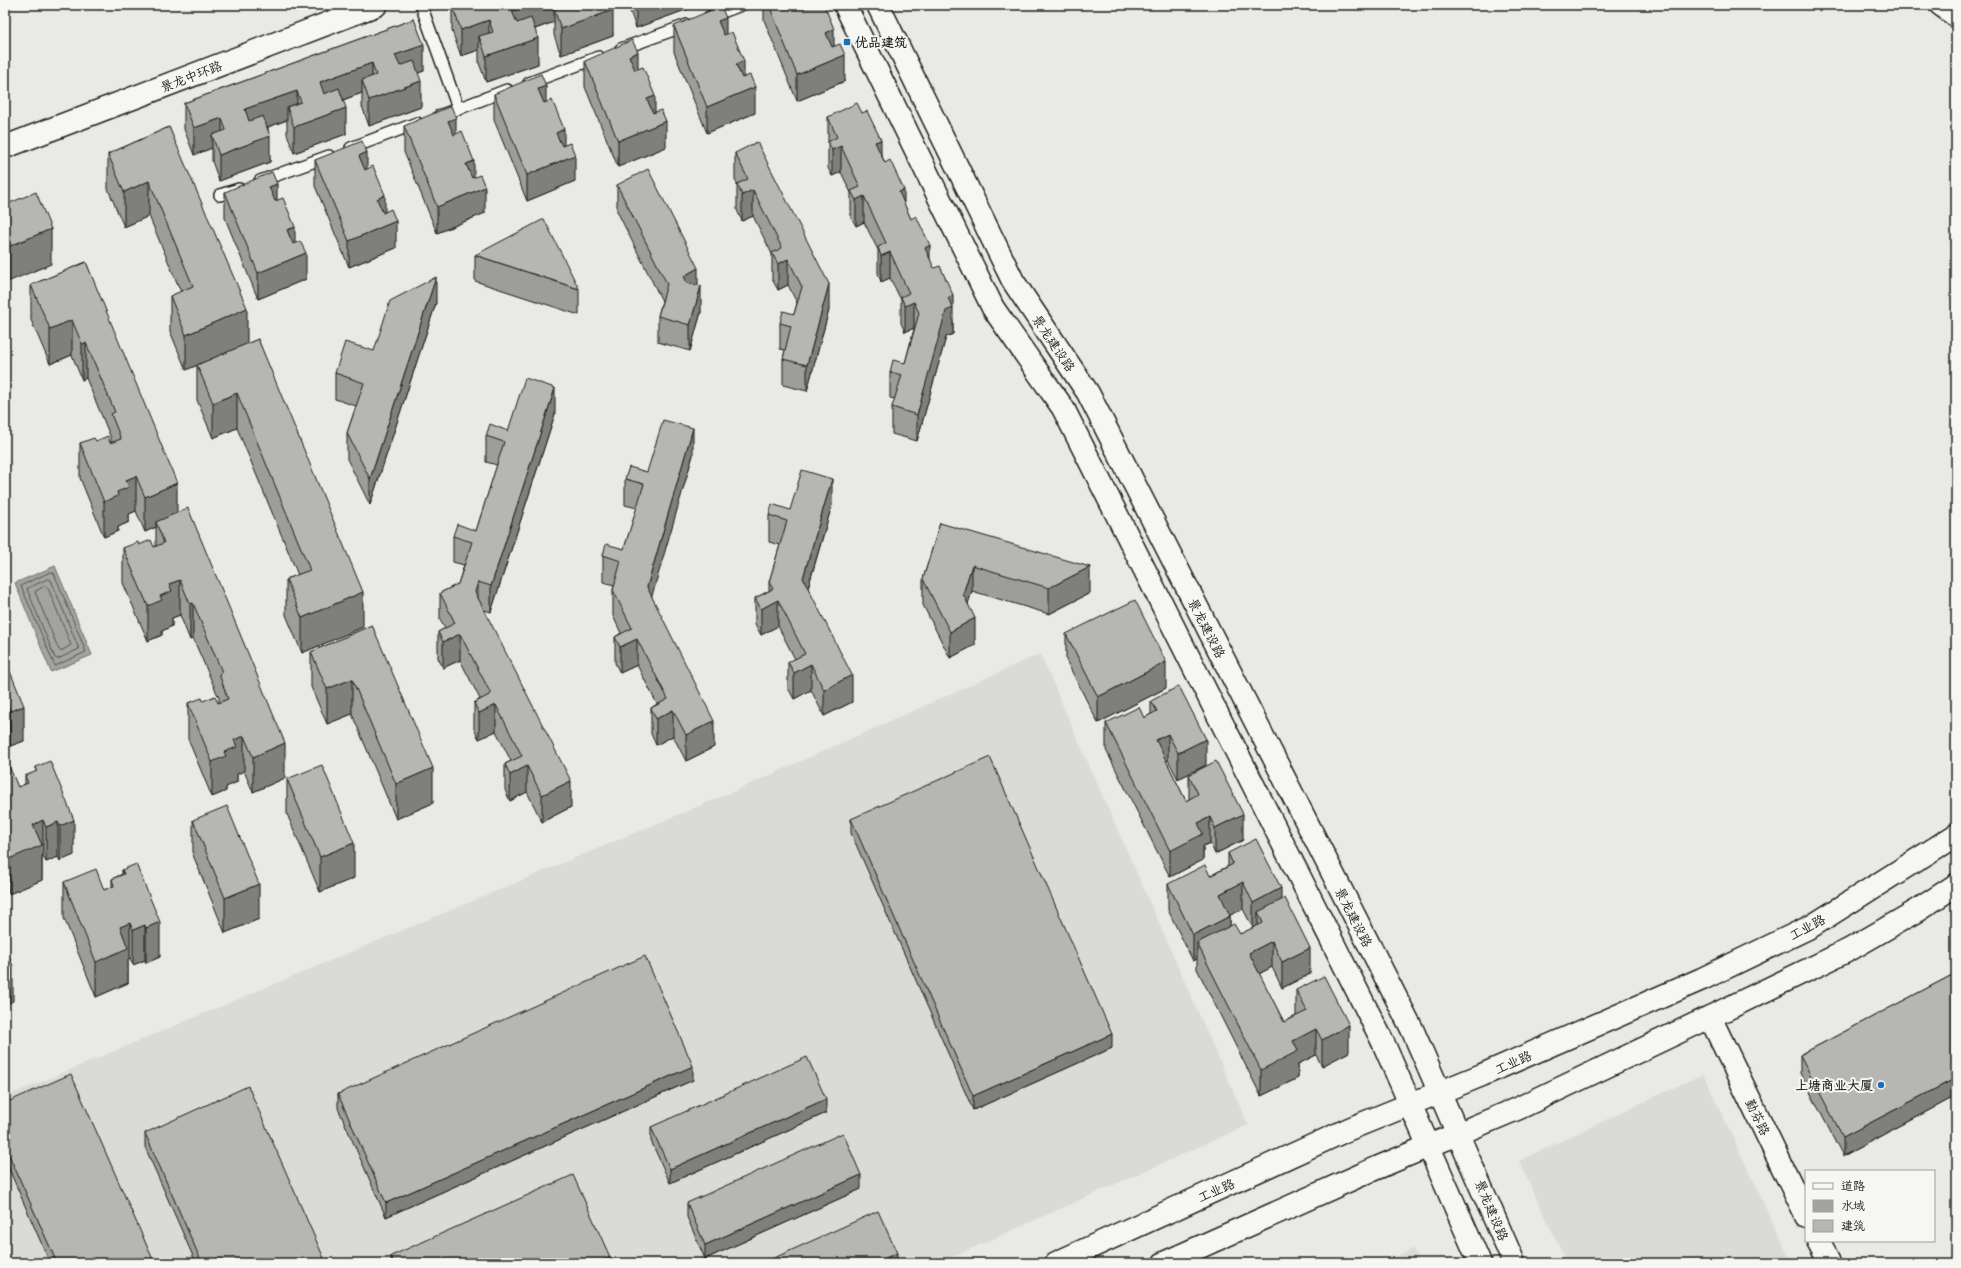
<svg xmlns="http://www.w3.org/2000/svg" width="1961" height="1268" viewBox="0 0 1961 1268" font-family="'Gochi Hand','LXGW WenKai TC',sans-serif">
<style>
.built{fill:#dadad6}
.water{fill:#a3a3a1;stroke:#6d6d6c}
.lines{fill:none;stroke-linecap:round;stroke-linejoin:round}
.shore{stroke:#525251;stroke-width:1}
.service-casing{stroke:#1c1c1c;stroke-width:14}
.tertiary-casing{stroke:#1c1c1c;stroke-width:25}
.secondary-casing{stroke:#1c1c1c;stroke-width:25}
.primary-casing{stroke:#1c1c1c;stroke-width:25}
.service{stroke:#f6f6f2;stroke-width:11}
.tertiary{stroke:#f6f6f2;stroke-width:22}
.secondary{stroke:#f6f6f2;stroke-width:22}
.primary{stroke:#f6f6f2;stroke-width:22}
.wall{fill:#9d9d9a;stroke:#1c1c1c;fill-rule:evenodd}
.shaded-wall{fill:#7f7f7d;stroke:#1c1c1c}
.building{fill:#b6b6b3;stroke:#1c1c1c}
.poi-dot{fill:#1f6fb2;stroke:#f6f6f2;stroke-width:1.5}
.labels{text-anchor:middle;stroke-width:4;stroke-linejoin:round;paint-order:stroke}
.poi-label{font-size:13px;font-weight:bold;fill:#1c1c1c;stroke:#f6f6f2;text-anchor:start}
.street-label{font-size:13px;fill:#1c1c1c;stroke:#f6f6f2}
</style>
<rect width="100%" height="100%" fill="#e9e9e5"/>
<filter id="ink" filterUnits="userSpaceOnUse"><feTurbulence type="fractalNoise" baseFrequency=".025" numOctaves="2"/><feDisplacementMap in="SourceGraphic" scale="8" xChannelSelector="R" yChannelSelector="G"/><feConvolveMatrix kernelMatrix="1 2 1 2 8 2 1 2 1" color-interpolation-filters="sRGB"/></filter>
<g filter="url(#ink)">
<path class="built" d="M1040,654l208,471 -309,138h-934v-166l725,-304z
M1703,1074l89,189h-225l-48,-102z
M1413,1249l6,14h-38z"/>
<path class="water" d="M55,566l37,89 -41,17 -36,-89z"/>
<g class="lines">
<path class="shore" d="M51,572l3,1 32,79 -31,14 -34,-80z
M48,579l3,1 28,69 -21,10 -3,-1 -28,-69z
M45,586l3,2 23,57 -10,6 -2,-1 -24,-58z"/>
<defs>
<path id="service" d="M421,5l37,103
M709,17l32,-12
M621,49l66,-24
M529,83l70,-26
M439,116l68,-26
M351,148l66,-25
M260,181l69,-25
M220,195l19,-6"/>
<path id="tertiary" d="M1941,5l15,11
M5,147l371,-142
M1710,1017l96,199
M1818,1241l12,22"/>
<path id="secondary" d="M845,5l148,303 70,100 319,632 98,223
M878,5l135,276 75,112 324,636 102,234"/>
<path id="primary" d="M1056,1263l293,-134 133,-54 220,-96 110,-53 144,-91
M1164,1263l208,-93 147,-62 191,-91 139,-67 69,-40 38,-25"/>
</defs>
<use href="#service" class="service-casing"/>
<use href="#tertiary" class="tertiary-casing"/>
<use href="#secondary" class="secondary-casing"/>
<use href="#primary" class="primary-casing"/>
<use href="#service" class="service"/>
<use href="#tertiary" class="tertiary"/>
<use href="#secondary" class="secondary"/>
<use href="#primary" class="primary"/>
</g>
<path class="wall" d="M452,5h159l2,31 -52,19 -7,-20v-13l-19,7 3,35 -52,18 -7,-19v-13l-18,6 -9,-25z
M629,5h59v4l-52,19 -7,-20z
M764,5h60l10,41 11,35 -48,20 -33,-81z
M414,19l10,52 -6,2 3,34 -52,19 -7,-20v-13l-19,7 3,34 -52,19 -7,-19v-14l-19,7 2,35 -51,19 -7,-20v-13l-18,7 -10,-26v-26z
M674,26l52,8 18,43 11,36 -48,20 -33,-81z
M585,61l53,8 17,43 11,35 -48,20 -33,-80z
M494,94l52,8 18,44 11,35 -48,20 -33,-81z
M862,113l68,147 23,61v13l-7,3 -29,104 -25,-7v-27l3,-8 -5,-1v-26l15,-9 9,-34v-1l-9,4 -4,-9v-23l-11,-22 -9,4 -3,-9v-23l-14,-28 -8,4 -5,-9v-24l-10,-21 -9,4 -4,-8v-51z
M404,126l70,51 11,36 -48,20 -33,-81z
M169,127l78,217 -40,17 51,-22 105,288 -61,26 -16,-38v-36l12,-4 -61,-147 -24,10 -16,-38v-35l-11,5 -16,-39v-35l11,-4 -32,-76 -25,11 -16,-38v-35z
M735,153l94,157 -22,81 -24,-6v-26l2,-9 -5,-1v-26l14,-9 3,-11 -9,-18 -10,5 -6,-11v-25l-19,-38 -11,5 -5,-11v-26l-2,-5z
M315,160l52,9 18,43 11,36 -47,19 -34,-81z
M617,185l81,100 3,27 -11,39 -32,-9v-26l4,-15 -45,-90z
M225,192l52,8 18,44 11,35 -48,20 -33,-81z
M475,255l104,34v26l-104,-34z
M86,262l91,251 108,265 -32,14 -9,-21 -7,3v8l-11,5v4l-14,6 -24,-58v-36l15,-2 16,2v-5l-26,-60 -3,2 -10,-25 -8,3v8l-10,5v4l-14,6 -25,-58v-35l16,-3 15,2 2,-1v-19l-11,5 -9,-21 -7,3v8l-11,5v4l-14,6 -24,-59v-35l16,-2 15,2v-5l-25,-60 -4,2 -10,-25 -22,9 -19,-44v-35z
M436,303l-66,202 -23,-46v-26l9,-27 -21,-7v-26l39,-22z
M555,414l-64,198 -7,-2 87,197 -29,15 -15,-30 -17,9 -5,-11v-26l6,-3 -15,-30 -17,8 -5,-10v-26l6,-4 -20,-39 -17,8 -5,-10v-26l7,-4 -5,-9v-26l18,-9 6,-19 -11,-3v-26l23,-5 21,-66 -11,-3v-26l22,-5z
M693,455l-42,141 63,151 -28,14 -13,-25 -17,9 -5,-11v-26l6,-4 -20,-39 -17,8 -5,-10v-26l6,-4 -8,-17v-26l1,-5 -11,-3v-27l21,-6 13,-41 -12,-3v-26l22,-7z
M832,505l-24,83 44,114 -28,14 -13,-26 -17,9 -6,-11v-26l7,-3 -17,-33 -17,9 -6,-11v-26l14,-7v-9l11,-37 -11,-3v-27l21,-5z
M940,523l150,70 -41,21 -77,-23 -4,12 7,42 -25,13 -27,-53v-26z
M372,625l61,178 -37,16 -44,-105 -25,10 -16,-37v-35z
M1066,634l100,54 -68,35 -32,-63z
M5,659l19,82 -14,5 -1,-3 -4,2z
M1151,701l55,64 -28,14 -10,-19 -2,1 20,40 3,-2v-24l54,65 -28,14 -5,-11 -7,3v14l-33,17 -64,-127v-27l38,-5 7,-4z
M36,767l38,88 -14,6 -2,-4 -12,5 -3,-6h-1v24l-33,14 -4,-10v-116l13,19 7,-3v-8l11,-4z
M287,779l67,99 -34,14 -33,-78z
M851,819l261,229 -139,62 -122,-277z
M193,820l66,99 -34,14 -32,-78z
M1228,853l53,47 29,74 -28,14 -10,-21 -13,7 25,48 12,-6v-26l53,62 -27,14 -6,-11 -18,9v14l-37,18 -64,-127v-10l-4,2 -25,-51v-26l42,-8 18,-10zM1243,909l10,19 -13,6 -10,-8v-11z
M122,870l38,87 -14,6 -1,-3 -12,5 -3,-7 -2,1v24l-32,14 -32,-79v-36l40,8 8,-3v-8l10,-5z
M1956,973v123l-113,60 -43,-83v-18z
M693,1080l-307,137 -48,-109v-14z
M5,1103l149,160h-104l-45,-103z
M826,1113l-156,70 -19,-42v-14z
M145,1133l181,130h-130l-51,-116z
M861,1189l-156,70 -18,-42v-14z
M391,1256l219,7h-219z"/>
<path class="shaded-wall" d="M530,5h34v13l-10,-9v13l-42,15v-26z
M636,5h52v4l-52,19z
M613,10v26l-52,19v-26z
M726,18v26l-8,-23z
M489,20v26l-10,-10v14l-18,6v-26z
M834,29v26l-8,-22z
M538,38v26l-52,18v-26z
M424,45v26l-29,10v-26z
M638,52v27l-9,-23z
M845,55v26l-48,20v-26z
M744,61v26l-8,-23z
M372,63v26l-10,-9v13l-42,15v-26z
M421,81v26l-52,19v-26z
M546,86v26l-8,-23z
M755,87v26l-48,20v-26z
M297,91v26l-10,-10v13l-42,15v-26z
M655,96v26l-8,-23z
M346,108v26l-52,19v-26z
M222,118v26l-10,-9v13l-18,7v-27z
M456,118v26l-8,-23z
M666,121v26l-48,20v-26z
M564,129v26l-8,-22z
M270,136v26l-51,19v-26z
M881,140v26l-6,-24z
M841,146v26l-9,4v-26z
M367,152v26l-8,-22z
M575,155v26l-48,20v-26z
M474,161v26l-8,-23z
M149,181v35l-25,11v-35z
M277,184v26l-8,-23z
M485,187v26l-48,20v-26z
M753,190v26l-11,5v-26z
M904,190v26l-5,-24z
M385,195v26l-8,-22z
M864,196v26l-8,4v-26z
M396,221v27l-47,19v-26z
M295,227v26l-8,-23z
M51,229v35l-46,19v-35z
M930,245v27l-5,-24z
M890,252v26l-9,4v-26z
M306,253v26l-48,20v-26z
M788,259v26l-10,5v-26z
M698,268v26l-14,8v-26z
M436,277v26l-66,202v-26z
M829,284v26l-22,81v-26z
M701,286v26l-11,39v-26z
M953,295v39l-7,3 -29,104v-26l31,-117z
M914,302v26l-9,4v-26z
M247,308v36l-61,26v-35z
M72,320v35l-22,9v-35z
M86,343v35l-4,2v-36z
M555,388v26l-64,198v-26z
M237,393v35l-24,10v-35z
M693,428v27l-46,158v-26z
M136,476v35l-7,3v8l-11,5v4l-14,6v-35l13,-10 9,-12z
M832,479v26l-29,99v-26z
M177,483v35l-21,4v5l-11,5v-35z
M972,565v26l-9,29v-26z
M1090,567v26l-41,21v-26z
M180,580v35l-8,3v8l-10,5v4l-14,6v-35l12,-10 9,-12z
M478,582v26l-3,-16z
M363,592v35l-61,26v-35z
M778,600v26l-17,9v-26z
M193,603v35l-3,2v-36z
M975,618v27l-25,13v-26z
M460,634v26l-17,8v-26z
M637,639v26l-17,8v-26z
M1166,662v26l-68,35v-26z
M811,664v26l-17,9v-26z
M852,675v27l-28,14v-26z
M352,679v35l-25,10v-35z
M496,705v26l-17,8v-26z
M24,706v35l-14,5v-35z
M9,708v35l-4,2v-36z
M673,710v26l-17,9v-26z
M714,721v26l-28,14v-26z
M1168,734v26l-12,6v-26z
M244,736v35l-7,3v8l-11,5v4l-14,6v-35l12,-10 10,-12z
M1206,739v26l-28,14v-26z
M285,743v35l-32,14v-35z
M527,766v26l-17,9v-26z
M433,768v35l-37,16v-35z
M571,781v26l-29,15v-27z
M1243,814v26l-28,14v-26z
M1210,817v26l-7,3v14l-33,17v-26l28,-28z
M43,820v36h-1v24l-33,14v-35l24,-34z
M74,820v35l-14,6v-35z
M58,822v35l-12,5v-35z
M354,843v35l-34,14v-35z
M1243,882v27l-23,11v-26z
M259,884v35l-34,14v-35z
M1281,888v26l-18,9 -5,-11v14l-5,3v-26z
M1230,916v26l-33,1v16l-4,2v-26z
M160,922v35l-14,6v-35z
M130,923v35l-2,1v24l-32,14v-35l24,-35z
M145,925v35l-12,5v-35z
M1272,941v26l-23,12v-26z
M1310,948v26l-28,14v-26z
M13,966v35l-8,4v-35z
M1349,1025v27l-27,14v-26z
M1316,1029v26l-18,9v14l-37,18v-26l32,-29z
M1112,1034v14l-139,62v-14z
M693,1066v14l-307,137v-14z
M1956,1078v18l-113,60v-19z
M826,1099v14l-156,70v-14z
M861,1175v14l-156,70v-14z
M897,1253v10h-23z
M610,1257v6h-13z"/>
<path class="building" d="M452,5h78l-18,6 5,12 14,-5 7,20 -52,18 -7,-20 14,-4 -4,-12 -28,10z
M566,5h45l2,5 -52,19 -7,-20z
M769,5h55l10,24 -8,4 6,14 8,-3 5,11 -48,20z
M721,6l5,12 -8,3 6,14 8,-3 12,29 -8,3 6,14 8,-3 5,12 -48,20 -33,-81z
M414,19l10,26 -29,10 5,11 14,-5 7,20 -52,19 -7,-20 14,-5 -4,-12 -52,19 4,12 15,-6 7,20 -52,19 -7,-20 14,-5 -4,-11 -52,18 4,12 14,-5 7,20 -51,19 -7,-20 14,-5 -4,-12 -28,10 -10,-25z
M632,40l6,12 -9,4 6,14 8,-3 12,29 -8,3 6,14 8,-3 5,11 -48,20 -33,-80z
M541,74l5,12 -8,3 6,14 8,-3 12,29 -8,4 6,13 8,-3 5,12 -48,20 -33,-81z
M857,103l5,10 5,-2 14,29 -6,2 10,21 5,-3 14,30 -5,2 12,27 5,-3 14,29 -5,3 9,20 6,-2 13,29 -5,3 5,10 -7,3 -29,104 -25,-8 10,-32 -12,-3 3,-12 12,3 14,-50 -5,-11 -9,4 -4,-9 8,-4 -19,-41 -9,4 -3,-9 8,-4 -22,-47 -8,4 -5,-9 9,-4 -19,-41 -9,4 -4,-8 9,-5 -9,-20z
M451,106l5,12 -8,3 6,14 8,-4 12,30 -8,3 6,14 8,-3 5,12 -48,20 -33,-81z
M169,127l78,181 -61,27 -16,-39 23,-10 -44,-105 -25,11 -16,-38z
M362,141l5,11 -8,4 6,14 8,-4 12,29 -8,4 6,14 8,-4 5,12 -47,20 -34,-81z
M757,142l72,142 -22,81 -24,-6 8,-33 -11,-3 3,-12 11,3 8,-27 -14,-28 -10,5 -6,-11 10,-5 -29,-58 -11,5 -5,-11 11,-5 -13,-26z
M648,169l50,99 -14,8 3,7 14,3 -11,39 -32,-9 9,-32 -50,-99z
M272,172l5,12 -8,3 6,14 8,-3 12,29 -8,3 6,14 7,-3 6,12 -48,20 -33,-81z
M36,192l15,37 -46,19v-43z
M544,219l35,70 -104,-34z
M86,262l91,221 -32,14 -9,-21 -10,4 3,7 -12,5 1,4 -14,6 -24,-59 14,-5 2,3 12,-5 2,7 11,-4 -10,-25 4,-2 -29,-69 -4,1 -10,-24 -22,9 -19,-44z
M436,277l-66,202 -23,-46 17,-50 -29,-10 10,-31 29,9 16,-50z
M258,339l105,253 -61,26 -16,-39 24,-9 -73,-177 -24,10 -16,-38z
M525,378l30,10 -64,198 -13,-4 -3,10 96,189 -29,14 -15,-29 -17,9 -5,-11 17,-8 -26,-51 -17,8 -5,-10 17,-9 -31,-60 -17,8 -5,-10 17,-9 -15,-30 18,-9 14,-42 -19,-6 4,-12 19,7 28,-89 -18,-6 4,-12 18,7z
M663,420l30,8 -46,159 67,134 -28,14 -13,-25 -17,9 -5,-11 17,-9 -31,-60 -17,8 -5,-10 17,-9 -19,-38 8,-29 -18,-6 3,-11 18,5 20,-65 -19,-5 4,-12 18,5z
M802,470l30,9 -29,99 49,97 -28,15 -13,-26 -17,9 -6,-11 17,-8 -27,-54 -17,9 -6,-11 18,-9 -4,-7 18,-61 -18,-6 3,-11 18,6z
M188,508l97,235 -32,14 -9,-21 -10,4 3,7 -13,5 2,4 -14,6 -24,-59 14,-5 1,3 12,-5 3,7 10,-4 -9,-25 3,-2 -29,-69 -3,1 -10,-24 -11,4 3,7 -12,5 2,4 -14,6 -25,-58 15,-6 1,3 12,-5 3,7 10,-4 -8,-21z
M940,523l150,44 -41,21 -77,-23 -9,29 12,24 -25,14 -27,-53z
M1135,600l31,62 -68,35 -32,-63z
M372,625l61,143 -37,16 -44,-105 -25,10 -16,-37z
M5,659l19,47 -14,5 -1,-3 -4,1z
M1179,686l27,53 -28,14 -10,-19 -12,6 30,61 12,-7 -9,-19 27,-14 27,53 -28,14 -5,-11 -12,6 5,11 -33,17 -64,-128 33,-16 5,11 13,-7 -6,-10z
M990,757l122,277 -139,62 -122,-277z
M50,761l24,59 -14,6 -2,-4 -12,5 -3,-7 -10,5 9,20 -33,14 -4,-10v-81l4,-2 9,21 10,-4 -3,-7 12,-5 -1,-4z
M322,765l32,78 -34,14 -33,-78z
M227,806l32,78 -34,14 -32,-78z
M1256,839l25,49 -28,15 -10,-21 -23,12 10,22 -37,19 -25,-51 37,-19 5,11 23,-12 -5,-11z
M136,864l24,58 -14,6 -1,-3 -12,5 -3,-7 -10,4 8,21 -32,14 -32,-80 32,-13 8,21 10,-4 -2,-7 12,-5 -2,-4z
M1285,898l25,50 -28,14 -10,-21 -23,12 35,69 23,-11 -11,-21 28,-14 25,49 -27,15 -6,-11 -23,12 5,10 -37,19 -64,-127 37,-19 6,10 23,-11 -5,-11z
M5,946l8,20 -8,4z
M645,956l48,110 -307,137 -48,-109z
M1956,973v105l-113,59 -43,-82z
M807,1057l19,42 -156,70 -19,-42z
M71,1074l83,188 -1,1h-96l-52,-117v-43z
M248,1086l78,177h-124l-57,-130z
M843,1133l18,42 -156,70 -18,-42z
M573,1175l37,82 -13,6h-203l-3,-7z
M878,1211l19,42 -23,10h-111z"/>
</g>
<g class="poi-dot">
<rect x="843" y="38" width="8" height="8" rx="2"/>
<circle cx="1881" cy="1085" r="4"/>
</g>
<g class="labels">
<g class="poi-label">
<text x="855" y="47">优品建筑</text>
<text x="1873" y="1090" text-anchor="end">上塘商业大厦</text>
</g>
<g class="street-label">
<text transform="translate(191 76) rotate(-21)" y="5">景龙中环路</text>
<text transform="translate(1054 343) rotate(56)" y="5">景龙建设路</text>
<text transform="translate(1207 628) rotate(63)" y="5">景龙建设路</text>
<text transform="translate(1354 917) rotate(63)" y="5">景龙建设路</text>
<text transform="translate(1807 927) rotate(-28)" y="5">工业路</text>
<text transform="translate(1513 1062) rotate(-24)" y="5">工业路</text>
<text transform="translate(1758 1117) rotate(64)" y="5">勤芬路</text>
<text transform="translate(1216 1190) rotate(-24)" y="5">工业路</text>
<text transform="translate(1492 1210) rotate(67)" y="5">景龙建设路</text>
</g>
</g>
<rect width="1961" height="1268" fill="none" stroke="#f6f6f2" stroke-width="20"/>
<rect x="10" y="10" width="1941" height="1248" fill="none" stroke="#1c1c1c" stroke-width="1.5" filter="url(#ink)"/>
<rect x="1805" y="1170" width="130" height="72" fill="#f6f6f2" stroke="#9f9f9c"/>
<rect x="1813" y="1183" width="20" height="6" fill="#f6f6f2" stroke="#9f9f9c"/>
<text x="1841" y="1190" font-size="12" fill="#1c1c1c">道路</text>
<rect x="1813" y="1200" width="20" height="12" fill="#a3a3a1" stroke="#9f9f9c"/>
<text x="1841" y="1210" font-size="12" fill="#1c1c1c">水域</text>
<rect x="1813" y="1220" width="20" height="12" fill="#b6b6b3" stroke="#9f9f9c"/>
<text x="1841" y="1230" font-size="12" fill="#1c1c1c">建筑</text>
</svg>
